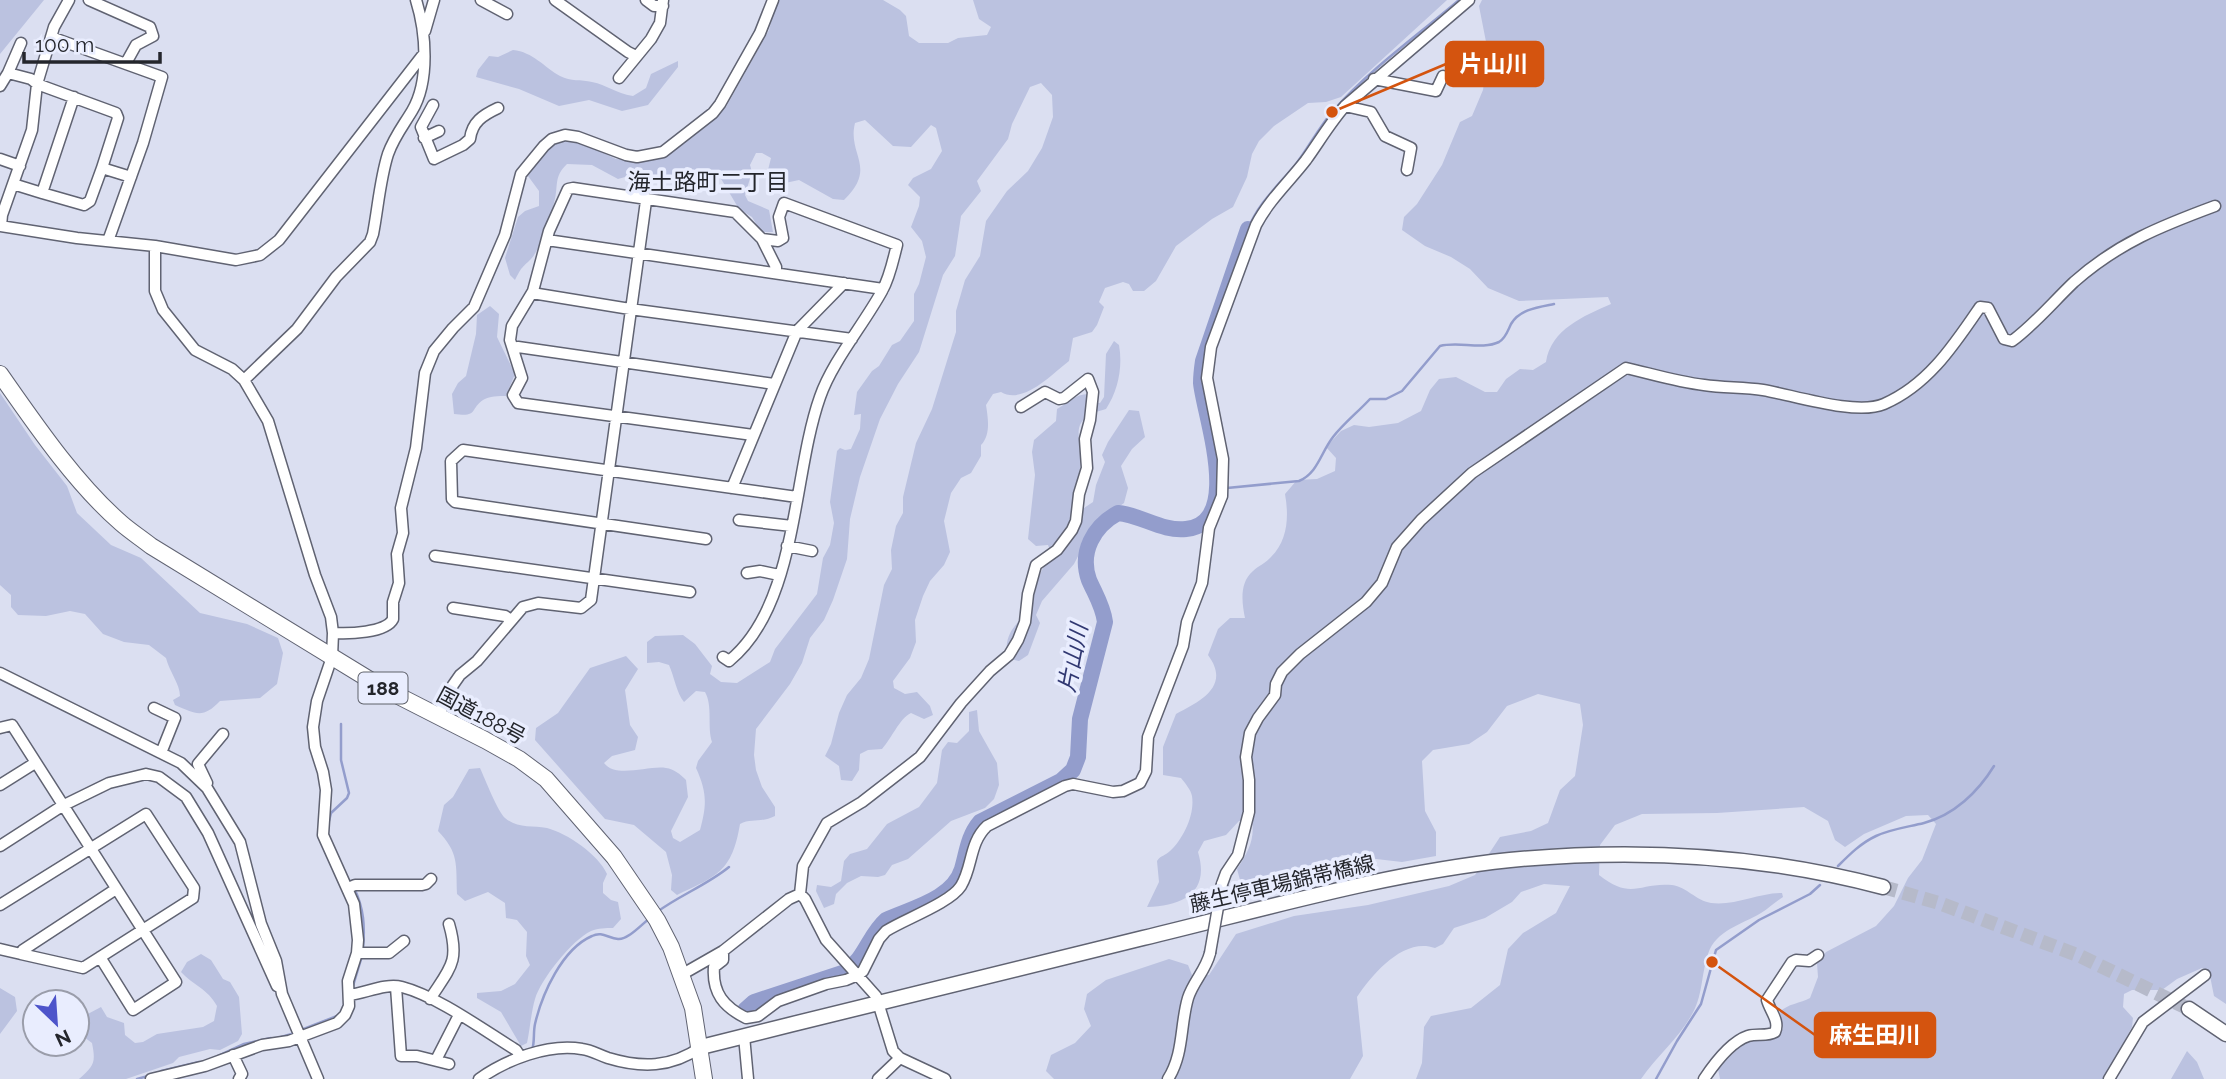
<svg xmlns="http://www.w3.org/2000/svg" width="2226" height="1079" viewBox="0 0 2226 1079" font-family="Raleway,'Noto Sans JP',sans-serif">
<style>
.green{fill:#bbc2e0}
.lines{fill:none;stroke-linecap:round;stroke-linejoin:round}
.stream{stroke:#939dcc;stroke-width:2.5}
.river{stroke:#939dcc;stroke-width:16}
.major-tunnel{stroke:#b6baca;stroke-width:14;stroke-dasharray:14 7;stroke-linecap:butt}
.minor-casing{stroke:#606372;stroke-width:13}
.major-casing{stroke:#606372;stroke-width:17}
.highway-casing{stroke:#606372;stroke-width:18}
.minor{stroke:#fff;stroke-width:10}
.major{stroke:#fff;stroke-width:14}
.highway{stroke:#fff;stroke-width:16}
.minor-bridge-casing{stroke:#606372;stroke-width:13;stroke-linecap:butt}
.minor-bridge{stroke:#fff;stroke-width:10}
.labels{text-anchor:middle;stroke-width:7;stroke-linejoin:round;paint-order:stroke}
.shield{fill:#e9edfe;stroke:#5f626b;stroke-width:2}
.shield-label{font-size:19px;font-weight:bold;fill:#24262c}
.street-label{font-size:21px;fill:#24262c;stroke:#e9edfe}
.neighbourhood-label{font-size:23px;fill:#24262c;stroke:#e9edfe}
.water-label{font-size:23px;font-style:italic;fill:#313872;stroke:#e9edfe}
.leader{fill:none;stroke:#d4540f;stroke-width:2.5}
.callout-dot{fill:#d4540f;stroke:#e9edfe;stroke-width:2.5}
.callout{fill:#d4540f;stroke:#d4540f;stroke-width:2.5}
.callout-label{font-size:23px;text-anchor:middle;font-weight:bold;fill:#fff}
</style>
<rect width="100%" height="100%" fill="#dbdff1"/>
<path class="green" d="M0,0h44l-44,54z
M777,0h106l17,10 6,6 3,20 10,7h29l10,-5 29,-3 4,-8 -12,-8 -6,-19h474l-106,97 -15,5 -18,1 -34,23 -15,15 -7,13 -5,23 -14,30 -21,12 -36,27 -20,35 -12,10h-11l-4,-7 -6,-2 -18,6 -6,14 5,5 -7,18 -5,7 -19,6 -4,23c-18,14 -46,44 -68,31l-8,2 -7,11c2,13 5,30 -5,40v11l-10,17 -10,5 -10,15 -7,28 6,31 -6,13 -14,16 -7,15 -8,24 1,22 -6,16 -17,23 1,7 11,6 12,-2 13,14 3,9 -9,4 -13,-6c-12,6 -19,25 -29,36l-14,1 -8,4 -1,16 -7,11 -11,-1 -2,-14 -14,-10 6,-12 8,-31 8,-18 14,-17 8,-19 15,-74 8,-16 -1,-19 5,-24 7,-13v-16l13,-54 16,-34 24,-77v-21l9,-31 15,-24 6,-35 21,-30 21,-20 14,-23 11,-31 -1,-22 -11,-12 -11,4 -18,37 -4,15 -31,42 4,10 -20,25 -6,40 -12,19 -24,77 -21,32 -18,35 -20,58 -10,42 -3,40 -14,41 -9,20 -14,18 -8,25 -12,21 -34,45 -2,26 2,15 6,17 13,20v9c-14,7 -23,2 -35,8 -8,48 -23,52 -63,71l-6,-5 1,-15 -6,-23 -32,-27 -29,-6 -70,-79 1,-12 22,-15 32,-45 36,-12 12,13 -13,21 5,35 8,12 -3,13 -23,6 -8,7c12,16 45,2 62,5 8,1 14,6 20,12l2,17 -17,34 2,7 7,4 20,-12c7,-25 7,-38 -4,-62l2,-7 14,-19c-5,-15 1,-36 -7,-50l-9,-1 -12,11c-7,-8 -10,-26 -15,-37l-10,-3 -12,1v-21l8,-6 28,-1 12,9 17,22 -2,8 11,8 16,1 33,-21 5,-13 42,-55 6,-36 7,-13 4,-22 -4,-21 7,-51 3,-3 5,2 6,-1 9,-20 1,-15 -7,1 3,-23 15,-21 7,-5 13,-21 8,-4 14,-20v-27l5,-10 7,-27 -4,-16 -11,-14 8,-21 1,-9 -12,-12 5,-7 18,-9 11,-18 -6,-23 -5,-3 -20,22 -18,-1 -28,-26 -10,3c-8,32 23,44 -11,77l-11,-1 -34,-19 -14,3 -18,-9 4,-16 -9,-5h-6l-6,12 2,7 -7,23 3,6 21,9 4,22h-12l-9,-15 -13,-8 -22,-37 -8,-3 -32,8 -45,-2 -14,4 -26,-14 -25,-1c-14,13 -8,22 -13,39 -3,13 -14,47 -23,56 -9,9 -9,7 -16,21l-5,-5 -5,-17 13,-41 7,-6 14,-5v-15l-11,-15 18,-27 15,-9h15l40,19 24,1 19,-4 18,-8 49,-41 43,-77z
M1482,0h744v1004l-12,-8 -5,-25 -7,-3 -25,11 -15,11h-30l-8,4 -1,13 10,11 -1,9 -28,52h-384l-2,-10c10,-10 21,-24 34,-29 12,-5 22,-1 31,-11l-3,-17c7,-8 21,-9 30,-14l8,-21 -1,-14 9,-11 50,-26 18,-20 14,-28 14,-18 14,-36 -8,-9 -22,1 -42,18 -19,13 -10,-7 -7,-19 -24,-14 -87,6 -75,1 -27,11 -15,20 -1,30c33,26 40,7 73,10 15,2 23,15 39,18 24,3 47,-10 71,-10l1,4c-8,5 -14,11 -22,16 -20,12 -45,17 -53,41 -7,21 -5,43 -17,62 -14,24 -35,41 -50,63h-225l6,-16 2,-36 7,-11 40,-8 29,-23 8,-36 15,-16 33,-20 14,-27 -26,-2 -23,8 -9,10 -27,16 -31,10 -11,16 -8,4c-31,-11 -62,25 -78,49l6,59 -13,23h-296l-8,-8 5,-16 24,-12 16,-17 -7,-17 3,-15 19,-14 63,-21 19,6 4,10h17l27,-41 58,-18 74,-11 81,-19 26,-11 25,-38 31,-6 17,-8 12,-33 15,-14 8,-51 -3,-21 -42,-10 -31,12 -20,26 -18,12 -36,6 -11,11 3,50 11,21v24l-34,6 -60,-7 -43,26 -38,13 -21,-14 -3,-11c11,-17 18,-29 15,-49l-13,1 -13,14 -22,6 -6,11c12,40 -14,54 -51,55l12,-25 -2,-21c4,-6 8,-5 13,-10 13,-12 25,-36 22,-55 -1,-6 -7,-13 -11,-18l-18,-3v-28l13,-33c25,-13 55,-28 32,-59l10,-26 12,-11h15c-3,-15 -6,-35 8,-47 5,-5 13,-8 18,-14 17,-17 18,-41 14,-63l12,-14 20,-1 18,-8 1,-13 -10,-11 15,-16 13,-6 15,2 29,-4 23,-12 9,-21 9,-11 17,-2 29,15h12l9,-13 14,-10 13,1 13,-8c5,-33 38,-46 65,-58l-3,-7 -89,4 -31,-13 -18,-19 -19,-12 -26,-11 -23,-16 2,-13 13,-13 25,-39 18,-43 12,-6 11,-26 5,-38 -9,-46z
M513,50c20,2 31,17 47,26 11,6 21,3 32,6 15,3 23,11 41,14l13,-8 5,-14 27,-13v6l-30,38 -26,6 -33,-11 -30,6 -40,-17 -43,-12 2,-7 11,-14 9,1z
M490,306l9,8 -2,23 18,37 -9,22c-7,0 -17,0 -23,4 -14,10 -4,17 -29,14l-2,-20 6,-11 8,-7 10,-42 1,-19z
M1114,341l5,4c4,22 -1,46 -13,64 -42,11 -22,28 -26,60 -2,12 -8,25 -7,37l11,2 9,-6 3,-17 9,-23 -3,-7 6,-13 21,-32 10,1 6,26 -13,12 -11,17 7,22 -4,15 -30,22 -20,39 -32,37 -6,14 4,8 -12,32 -9,6 -9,-2c-2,-6 -4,-11 -3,-16 3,-18 16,-22 23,-37 10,-19 4,-34 23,-48l-5,-13 -12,1 -8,-7 7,-64 -3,-23 2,-12 22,-19 1,-12c10,-6 19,-15 31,-15l2,8 10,1 4,-6 2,-43z
M0,393l35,52 32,41 10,27 34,32 30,13 59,55 47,11 31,14 5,15 -6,31 -17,14 -40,3c-17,18 -24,13 -45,4l-2,-5 7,-4c0,-12 -11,-25 -14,-38l-17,-13 -25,-3 -21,-8 -18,-20 -15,-3 -24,5 -28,-1 -7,-8v-12l-11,-10z
M977,710l2,21 18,32 2,22 -5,14 -9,9 -34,13 -43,38 -16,6 -7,10 -7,2 -17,-1 -14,7 -11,11 -2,10 -10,4 -8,-17 1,-6 14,2 10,-6 3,-20 6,-7 17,-5 20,-25 32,-17 18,-24 5,-33 6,-8 9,1 12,-12v-19z
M480,768c5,11 18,44 25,50 13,11 27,7 42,10 20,5 52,27 60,46l-4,9v10l8,7 7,2 3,17 -8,9c-8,0 -14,0 -22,3 -19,9 -50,48 -56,68 -4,14 -5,30 -8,44l-6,3 -20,-34 -24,-14v-5l24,-2 14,-7 15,-19 -4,-9 1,-24 -10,-12 -11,-2 -1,-15 -17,-11 -23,9 -8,-7c-1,-30 2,-41 -19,-63l6,-26 9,-8 16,-28z
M201,954l10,6 12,19 7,3 9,15 3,37 -4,7 -18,9 -10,-1 -31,8 -6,6 -47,16h-47c15,-13 17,-16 13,-36l-8,-6 -3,-13 3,-8 17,-9 6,10 17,6 1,12 10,8 8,-1 14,-8 46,-7 11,-6 3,-15c-9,-17 -24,-21 -36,-34l6,-10z
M0,988l15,9 2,14 -17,23z
M2187,1051l10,11 7,17h-33z"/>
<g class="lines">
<path class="stream" d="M1248,229c11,-27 30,-43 48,-65 13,-17 23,-37 37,-53 37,-42 84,-75 126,-111
M1227,488l72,-7c19,-8 22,-29 34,-44 11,-14 25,-25 37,-38h16l16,-8 38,-45c18,-5 42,4 59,-4 7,-4 9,-12 12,-18 9,-15 28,-17 43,-20
M329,821l2,-8 16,-15 2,-5 -8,-33v-36
M1838,866c12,-12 23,-23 38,-30 15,-7 32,-9 48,-13 30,-8 54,-31 70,-57
M354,888c10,20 11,39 9,61
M657,912c23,-17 50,-27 72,-45
M353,986l9,-30
M301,1030l36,-14
M281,1037l14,-4
M532,1050c3,-8 1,-17 3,-26 7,-30 27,-75 57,-88 10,-5 16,2 26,3 10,1 24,-15 31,-20
M218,1056l26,-12 27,-6
M161,1071l38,-9
M137,1079l11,-3
M1656,1079l21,-38 24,-37 15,-54 43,-30 51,-26 10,-9"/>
<path class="river" d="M745,1010l9,-8 91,-30c20,-13 24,-37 41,-52 26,-12 67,-21 76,-51 5,-17 6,-33 18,-47l81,-41 12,-11 5,-13 2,-38 25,-97c-2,-16 -10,-28 -16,-42 -10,-28 5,-54 29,-67 23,2 45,19 68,16 58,-6 18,-114 15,-146 0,-8 1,-15 2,-22l45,-132"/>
<path class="major-tunnel" d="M1883,887l56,16 141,53 109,53"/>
<defs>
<path id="minor" d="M89,0l61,27 3,9 -17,9 -10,18
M481,0l26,14
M555,0l73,52 8,4
M646,0l8,6h9
M425,31l9,-31
M51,37l111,40 -19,66 -35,98
M8,73l13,-30
M619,78l32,-39 9,-16 3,-23
M1374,79l62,12 7,-15
M0,86l8,-13 23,6 6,5 79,29 2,5 -16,50
M433,105l-12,22 13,32 29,-14 7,-6c2,-17 13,-24 28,-31
M1345,106l26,6 14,24 26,12 -4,22
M424,138l15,-7
M0,159l20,7
M13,184l29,9 32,-96
M42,193l42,12 6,-4 12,-33 29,9
M0,226l77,12 78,8 81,14 24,-5 19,-15 143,-184
M1,226l1,-11 30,-85 5,-46 12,-40 5,-17 15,-27
M547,240l336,49
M532,293l98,16 222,30
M513,348l5,-1 256,37
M244,380l53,-51 39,-52 34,-35 3,-8c5,-26 7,-55 15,-80 6,-17 15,-28 24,-43 18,-30 14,-79 4,-111
M753,435l-235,-32 -5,-8 9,-17 -12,-38 2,-14 21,-35 16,-60 19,-42 5,-1 162,24 27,27 14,28v6
M732,488l65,-157 47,-48
M739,520l53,6
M706,539l-251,-37 -3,-3 -1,-38 12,-11 334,47
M787,546l25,5
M435,556l255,36
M747,573l13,-2 19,4
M453,608l52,8 6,4
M333,633c15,1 53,0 60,-14v-17l6,-19 -2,-29 6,-21 -2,-25 15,-60 9,-75 9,-22 19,-23 21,-21 31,-72 16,-61 23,-28 8,-7 13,-4 13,2 48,18 11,2 26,-5 50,-39 7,-9 40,-71 13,-33
M723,657l6,4c69,-56 63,-185 91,-264 12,-35 44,-73 62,-106 8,-14 11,-31 15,-46l-113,-42 -5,14 4,21 -5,3 -16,-2
M0,673l181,90 26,25 33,54 21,82 15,37 6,33 36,85
M154,708l21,10 -14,35
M438,716l15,-31 7,-10 17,-14 46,-54 15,-4 43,5 10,-8 55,-399
M0,728l12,-3 164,257 -43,28 -33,-53
M207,783l-9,-19 25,-30
M0,785l35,-22
M0,846l62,-40 47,-23 37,-9 13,3 27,20 22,36 69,153
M1222,884l4,-11 12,-18 11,-43v-32l-3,-23 4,-24 8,-15 17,-23 1,-11 6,-12 18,-18 66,-52 16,-19 15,-36 24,-27 51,-47 154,-105c26,6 52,14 78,17 20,3 39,2 59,5 30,5 93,26 121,14 44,-19 70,-59 96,-97l8,1 16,31 8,2c23,-17 41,-39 62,-59 44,-39 87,-56 141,-76
M348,888l7,-3h67l4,-1 5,-5
M800,894l5,5 21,41 50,56 17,55 7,7 45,21
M0,905l146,-91 48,74 -1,10 -110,70 -62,-14
M0,949l21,5 2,-4 93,-61
M723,951v9l-9,7c-2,26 10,40 32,51l12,-2 20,-15 48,-17 20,-4 12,-5 5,-4 16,-32 7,-8c19,-12 64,-28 75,-45 12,-20 8,-43 26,-60l78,-40 8,-2 40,8 10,-1 17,-8 6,-12 2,-34 35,-91 4,-24 15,-39 7,-55 13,-32 1,-37 -16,-81 4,-31 45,-122c13,-25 33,-43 50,-65 13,-18 24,-37 39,-54l124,-106
M357,953h32l15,-12
M681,975l42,-24 66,-52 11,-5 3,-28 24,-43 35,-21 58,-45 41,-54 29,-32 19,-16 9,-15 7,-18 3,-28 8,-29 21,-15 15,-20 4,-9 3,-27 8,-26 -2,-29 5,-19 3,-28 -5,-13 -24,19 -5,1 -14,-7 -24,15
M396,987l5,69h16l32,8
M349,995c17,-2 36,-12 53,-8 35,9 83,44 114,63l4,6
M430,999c20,-31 30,-37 19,-75
M744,1036l4,43
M233,1055l9,19 -3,5
M436,1060l23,-45
M151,1079l54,-13 57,-21 27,-4 48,-18 8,-8 4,-9 -1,-25 9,-28 1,-13 -4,-36 -31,-69 3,-45 -3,-18 -8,-25 -2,-20 4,-26 15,-44 1,-24 -2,-16 -16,-42 -47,-154 -24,-41 -12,-11 -37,-19 -32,-40 -8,-19v-45
M479,1079c27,-19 69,-36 103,-30 9,1 17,6 26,9 33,10 63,10 93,-11
M878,1079l22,-21
M1168,1079c16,-25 12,-54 20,-81 5,-16 18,-28 22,-45
M1704,1079c10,-15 26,-37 44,-43 10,-3 18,1 27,-4 5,-11 -5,-21 -8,-32l25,-38 4,-2 13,1 9,-6
M2109,1079l34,-57 62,-47"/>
<path id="major" d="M2189,1009l37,25
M701,1047c147,-37 294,-73 442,-109 121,-29 243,-65 367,-78 125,-12 252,-5 373,27"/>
<path id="highway" d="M0,374c35,50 75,109 121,149 9,8 20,15 30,23l232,142 102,52 34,19 27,20 68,78 43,63 14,27 22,61 11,71"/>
</defs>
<use href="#minor" class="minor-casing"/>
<use href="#major" class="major-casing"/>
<use href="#highway" class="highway-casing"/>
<use href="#minor" class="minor"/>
<use href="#major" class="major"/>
<use href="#highway" class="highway"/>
<defs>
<path id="minor-bridge" d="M1210,953l12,-69"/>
</defs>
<use href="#minor-bridge" class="minor-bridge-casing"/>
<use href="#minor-bridge" class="minor-bridge"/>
</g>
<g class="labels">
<rect class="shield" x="358.5" y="672.5" width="49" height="31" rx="5"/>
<g class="shield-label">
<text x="383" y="695">188</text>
</g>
<g class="street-label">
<text transform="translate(481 716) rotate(28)" y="7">国道188号</text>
<text transform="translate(1282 884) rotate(-13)" y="7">藤生停車場錦帯橋線</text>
</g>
<g class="neighbourhood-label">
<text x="708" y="190">海土路町二丁目</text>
</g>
<g class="water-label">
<text transform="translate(1073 658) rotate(-79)" y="8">片山川</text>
</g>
</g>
<path class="leader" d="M1332 112L1446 64M1712 962L1815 1035"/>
<g class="callout-dot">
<circle cx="1332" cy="112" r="7"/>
<circle cx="1712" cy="962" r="7"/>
</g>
<g class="callout">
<rect x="1446" y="42" width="97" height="44" rx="7"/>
<rect x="1815" y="1013" width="120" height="44" rx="7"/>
</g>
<g class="callout-label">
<text x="1494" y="72">片山川</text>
<text x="1875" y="1043">麻生田川</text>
</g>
<g transform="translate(56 1023) rotate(155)"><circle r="33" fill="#e9edfe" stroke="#9a9daa" stroke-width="2"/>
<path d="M0-5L12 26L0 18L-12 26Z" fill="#4d54ca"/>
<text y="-10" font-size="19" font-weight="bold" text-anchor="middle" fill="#24262c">N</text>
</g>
<path d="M24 52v10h136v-10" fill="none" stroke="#24262c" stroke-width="3.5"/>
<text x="35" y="52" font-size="21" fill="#24262c" stroke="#e9edfe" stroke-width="5" paint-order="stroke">100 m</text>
</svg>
